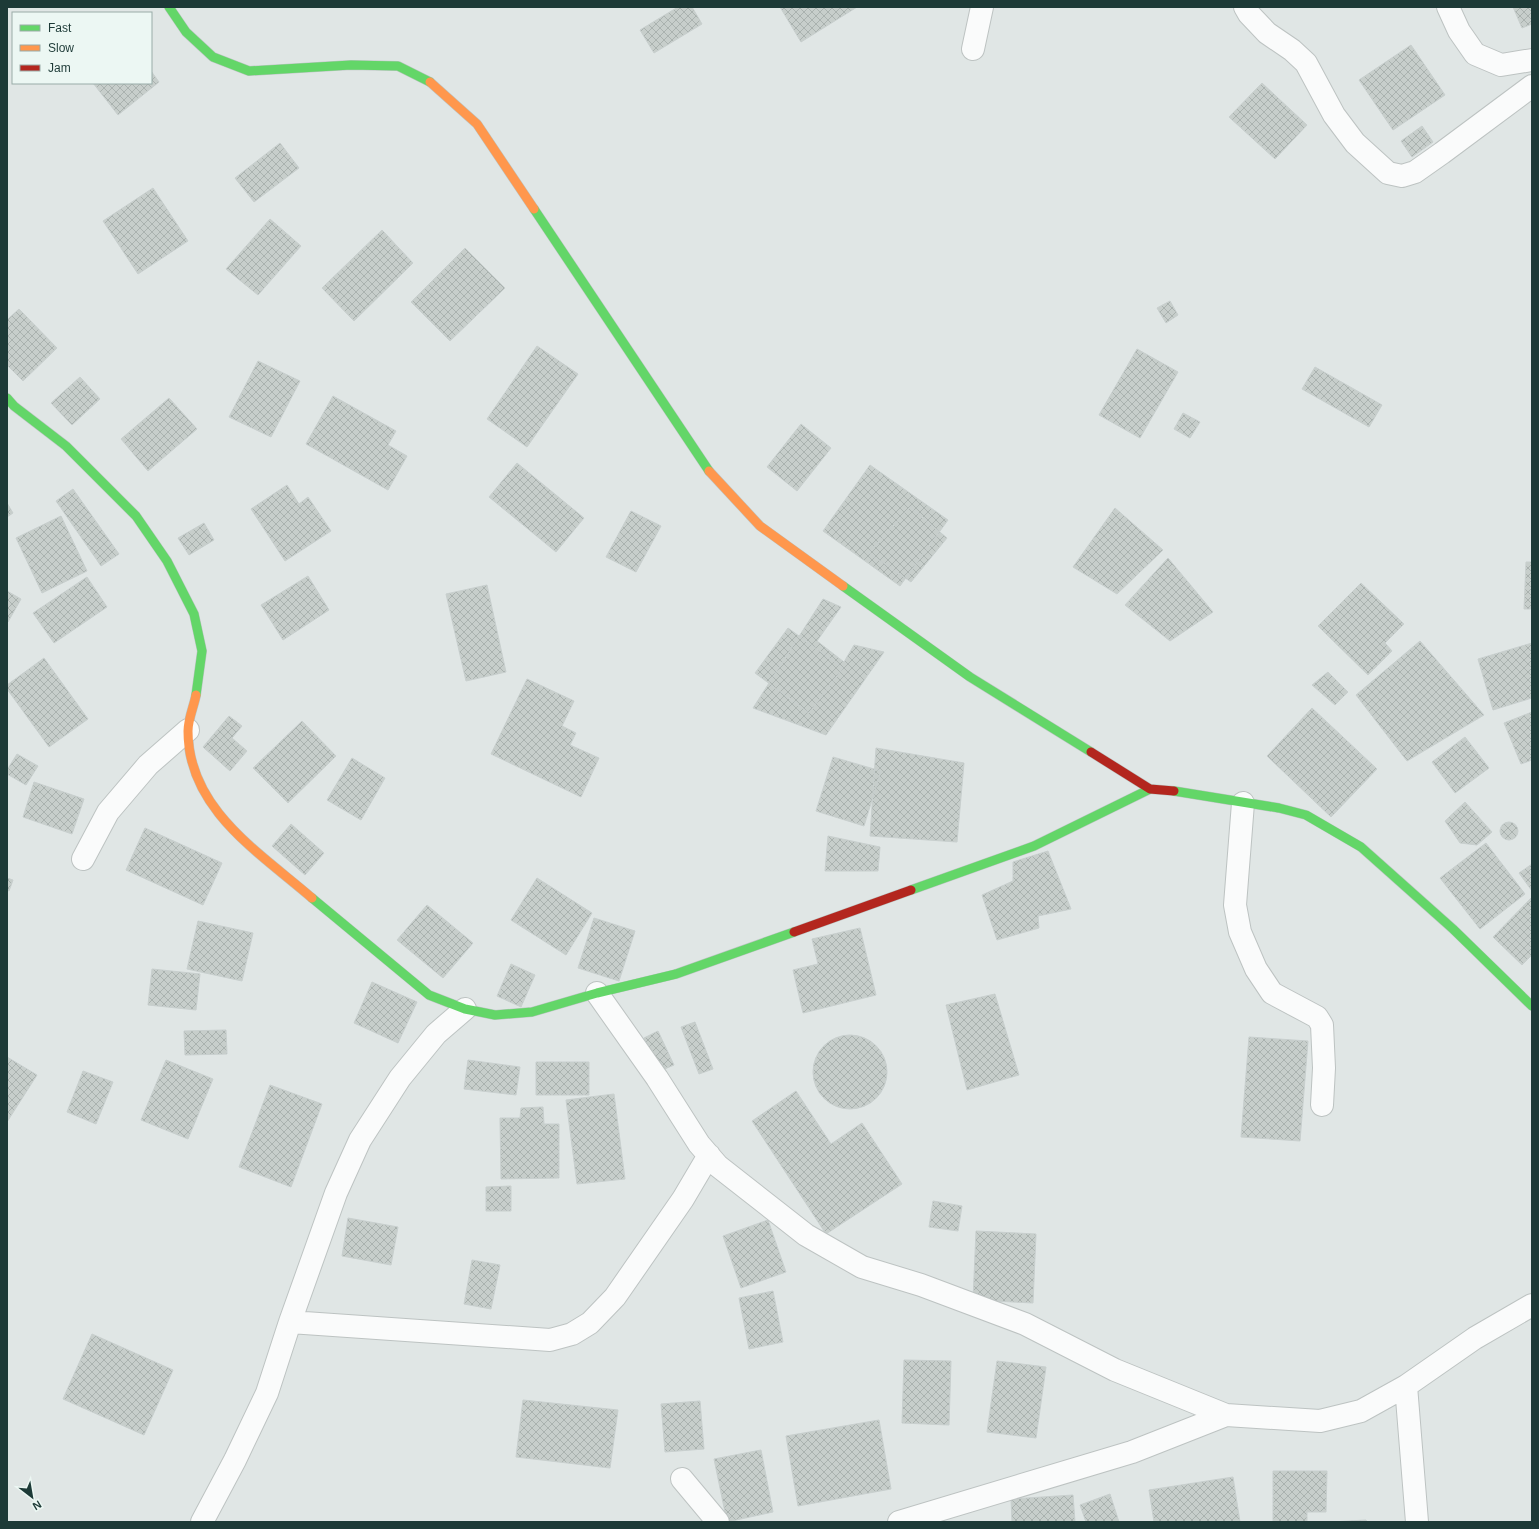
<svg xmlns="http://www.w3.org/2000/svg" width="1539" height="1529" viewBox="0 0 1539 1529" font-family="Arial,sans-serif">
<style>
.building{fill:url(#building-cross-hatch);stroke:#c8cfce}
.lines{fill:none;stroke-linecap:round;stroke-linejoin:round}
.street-casing{stroke:#bdc3c2;stroke-width:24}
.fast-casing{stroke:#bbc4c2;stroke-width:10}
.slow-casing{stroke:#bbc4c2;stroke-width:10}
.jam-casing{stroke:#bbc4c2;stroke-width:10}
.street{stroke:#fafbfb;stroke-width:22}
.fast{stroke:#63d668;stroke-width:9}
.slow{stroke:#ff974d;stroke-width:9}
.jam{stroke:#b3261e;stroke-width:9}
</style>
<defs>
<pattern id="building-cross-hatch" width="8" height="8" patternUnits="userSpaceOnUse"><rect width="8" height="8" fill="#c7cecb"/><path d="M0 0l8 8M0 8l8-8" fill="none" stroke="#aab2af"/></pattern>
</defs>
<rect width="100%" height="100%" fill="#e0e6e5"/>
<path class="building" d="M678,7h14l10,17 -48,29 -14,-23z
M780,7h77l-56,35z
M1513,7h19v17l-10,4z
M1411,45l34,50 -52,35 -34,-50z
M151,71l8,11 -41,33 -25,-32h58z
M1262,83l45,42 -32,34 -46,-42z
M1422,126l11,16 -21,15 -11,-16z
M280,143l19,25 -45,34 -19,-24z
M153,188l35,53 -50,33 -35,-53z
M270,219l31,27 -43,49 -32,-26z
M382,230l31,33 -59,58 -32,-33z
M465,248l40,40 -55,53 -39,-39z
M1170,301l8,14 -12,8 -9,-15z
M19,309l38,39 -34,33 -16,-16v-45z
M537,346l41,28 -51,73 -40,-28z
M1137,349l41,23 -38,66 -41,-23z
M258,361l42,20 -29,56 -42,-20z
M1315,367l67,38 -13,22 -67,-38z
M80,377l20,22 -28,26 -21,-22z
M333,396l63,35 -8,14 19,11 -19,34 -82,-46z
M169,398l28,31 -49,42 -27,-32z
M1183,413l17,9 -10,16 -16,-9z
M801,424l30,24 -34,43 -30,-24z
M517,463l67,55 -28,34 -67,-55z
M870,465l78,55 -48,66 -77,-55z
M287,485l12,19 9,-7 23,34 -46,30 -34,-52z
M73,489l46,65 -18,12 -45,-65z
M7,503l6,10 -6,4z
M910,507l37,31 -36,44 -42,-29z
M1115,508l48,42 -46,44 -44,-27z
M631,511l30,15 -25,46 -30,-15z
M61,516l26,55 -45,22 -26,-55z
M204,523l10,17 -25,15 -11,-17z
M1168,558l45,54 -43,29 -45,-36z
M1526,562h6v47h-8z
M308,576l21,34 -46,30 -22,-35z
M87,577l20,30 -53,36 -21,-30z
M1361,583l43,41 -19,19 7,8 -24,24 -50,-49z
M487,585l19,87 -40,9 -20,-87z
M7,591l14,8 -13,23 -1,-1z
M823,599l18,8 -24,34 27,21 10,-17 30,7 -58,83 -73,-27z
M788,628l55,40 -34,45 -54,-40z
M1420,641l64,74 -77,46 -51,-66z
M1532,643v55l-39,12 -15,-51z
M44,658l44,61 -39,28 -42,-58v-4z
M1328,672l20,20 -13,13 -23,-20z
M527,679l47,22 -12,25 14,7 -6,12 29,13 -18,39 -90,-43z
M1312,708l65,61 -46,48 -64,-61z
M1532,712v48l-11,4 -17,-41z
M229,716l13,10 -10,12 15,13 -17,20 -27,-24z
M302,721l34,35 -48,47 -35,-35z
M1465,737l24,31 -34,25 -23,-31z
M876,748l88,15 -7,79 -87,-6z
M17,754l21,12 -12,19 -19,-11v-4z
M833,757l48,14 -17,55 -48,-15z
M352,758l33,20 -24,42 -34,-20z
M34,782l50,17 -12,35 -49,-17z
M1465,802l27,30 -15,13 -17,-2 -15,-22z
M1500 831a9 9 0 1 1 18 0a9 9 0 1 1-18 0Z
M291,824l33,29 -19,22 -33,-29z
M145,828l77,35 -19,42 -77,-35z
M828,836l52,11 -2,24h-53z
M1486,843l39,51 -45,35 -40,-51z
M1048,851l23,58 -33,7 1,12 -42,12 -15,-45 31,-14v-19z
M1532,864v27l-13,-18z
M7,878l6,2 -4,11 -2,-1z
M537,878l55,35 -26,42 -55,-35z
M1532,897v58l-10,10 -29,-28z
M427,905l46,38 -30,35 -46,-38z
M594,918l41,13 -16,50 -41,-13z
M198,921l55,12 -11,48 -55,-12z
M860,928l16,67 -73,18 -10,-43 25,-6 -6,-25z
M511,964l24,11 -14,32 -24,-11z
M152,969l48,5 -4,36 -48,-5z
M372,982l45,20 -19,41 -44,-20z
M995,994l24,81 -52,15 -21,-85z
M695,1022l18,47 -14,5 -18,-47z
M226,1030l1,24 -42,1 -1,-24z
M658,1031l16,34 -14,6 -16,-33z
M813 1072a37 37 0 1 1 74 0a37 37 0 1 1-74 0Z
M1249,1037l59,4 -8,100 -59,-4z
M7,1057l30,18 -30,47z
M166,1060l47,19 -25,60 -47,-19z
M468,1060l52,7 -4,28 -52,-6z
M536,1062h53v33h-53z
M83,1071l30,11 -17,42 -29,-12z
M270,1085l52,19 -31,83 -52,-20z
M796,1091l35,53 31,-21 40,61 -76,50 -74,-113z
M614,1094l11,85 -48,5 -11,-84z
M543,1107l1,17h15v54l-58,1 -1,-61h20l1,-10z
M511,1186v25h-25v-24z
M933,1201l29,5 -4,25 -29,-4z
M348,1218l50,9 -7,38 -49,-9z
M768,1220l18,52 -45,16 -18,-52z
M976,1231l60,3 -3,69 -60,-3z
M472,1260l28,5 -9,44 -27,-5z
M773,1291l10,51 -34,7 -10,-51z
M92,1334l81,36 -29,65 -81,-36z
M904,1360l47,1 -2,64 -47,-2z
M997,1361l49,6 -10,71 -49,-6z
M523,1400l95,10 -8,58 -94,-11z
M700,1401l4,48 -39,3 -4,-48z
M879,1420l12,69 -93,17 -12,-70z
M761,1450l12,62 -46,10 -13,-63z
M1273,1471h54l-1,41h-19v10h-34z
M1233,1477l7,45h-86l-5,-32z
M1110,1494l9,28h-33l-6,-17z
M1073,1495l2,27h-63l-1,-23z
M1366,1520l1,2h-36z"/>
<g class="lines">
<defs>
<path id="street" d="M1245,7l4,7 18,19 25,17 14,13 28,52 21,28 33,30 14,3 13,-4 27,-19 90,-67
M1448,7l11,24 16,23 26,11 31,-5
M973,49l9,-42
M1243,803l-8,102 5,27 16,37 16,24 45,24 5,8 2,43 -2,37
M83,859l25,-47 40,-47 40,-35
M597,993l60,85 42,66 19,22 88,69 56,32 59,18 104,39 90,46 111,45 94,6 41,-10 45,-25 69,-48 57,-33
M290,1322l260,18 22,-6 18,-11 25,-26 68,-98 26,-44
M1406,1386l11,136
M682,1479l36,43
M202,1522l33,-62 32,-67 23,-71 46,-129 24,-53 40,-62 36,-44 29,-25
M899,1522l233,-70 94,-37"/>
<path id="fast" d="M169,7l17,25 27,25 36,14 102,-6 47,1 32,16
M534,209l175,262
M7,398l7,8 52,40 70,70 31,45 27,53 8,37 -6,44
M843,586l127,91 121,75
M1174,791l105,17 27,7 55,32 92,82 79,77
M911,890l123,-44 116,-57
M312,898l117,97 36,14 30,6 37,-3 65,-19 79,-19 118,-42"/>
<path id="slow" d="M430,82l47,42 57,85
M709,471l51,55 83,60
M196,695c-2,11 -8,24 -8,36 0,78 71,121 124,167"/>
<path id="jam" d="M1091,752l59,37 24,2
M794,932l117,-42"/>
</defs>
<use href="#street" class="street-casing"/>
<use href="#fast" class="fast-casing"/>
<use href="#slow" class="slow-casing"/>
<use href="#jam" class="jam-casing"/>
<use href="#street" class="street"/>
<use href="#fast" class="fast"/>
<use href="#slow" class="slow"/>
<use href="#jam" class="jam"/>
</g>
<rect width="1539" height="1529" fill="none" stroke="#1d3a37" stroke-width="16"/>
<rect x="12" y="12" width="140" height="72" fill="#ecf7f3" stroke="#99aba8"/>
<rect x="20" y="25" width="20" height="6" fill="#63d668" stroke="#99aba8"/>
<text x="48" y="32" font-size="12" fill="#1d3a37">Fast</text>
<rect x="20" y="45" width="20" height="6" fill="#ff974d" stroke="#99aba8"/>
<text x="48" y="52" font-size="12" fill="#1d3a37">Slow</text>
<rect x="20" y="65" width="20" height="6" fill="#b3261e" stroke="#99aba8"/>
<text x="48" y="72" font-size="12" fill="#1d3a37">Jam</text>
<g transform="translate(32 1497) rotate(149)" stroke="#ecf7f3" stroke-width="3" paint-order="stroke">
<path d="M0-3L7 15L0 10L-7 15Z" fill="#1d3a37"/>
<text y="-6" font-size="11" font-weight="bold" text-anchor="middle" fill="#1d3a37">N</text>
</g>
</svg>
